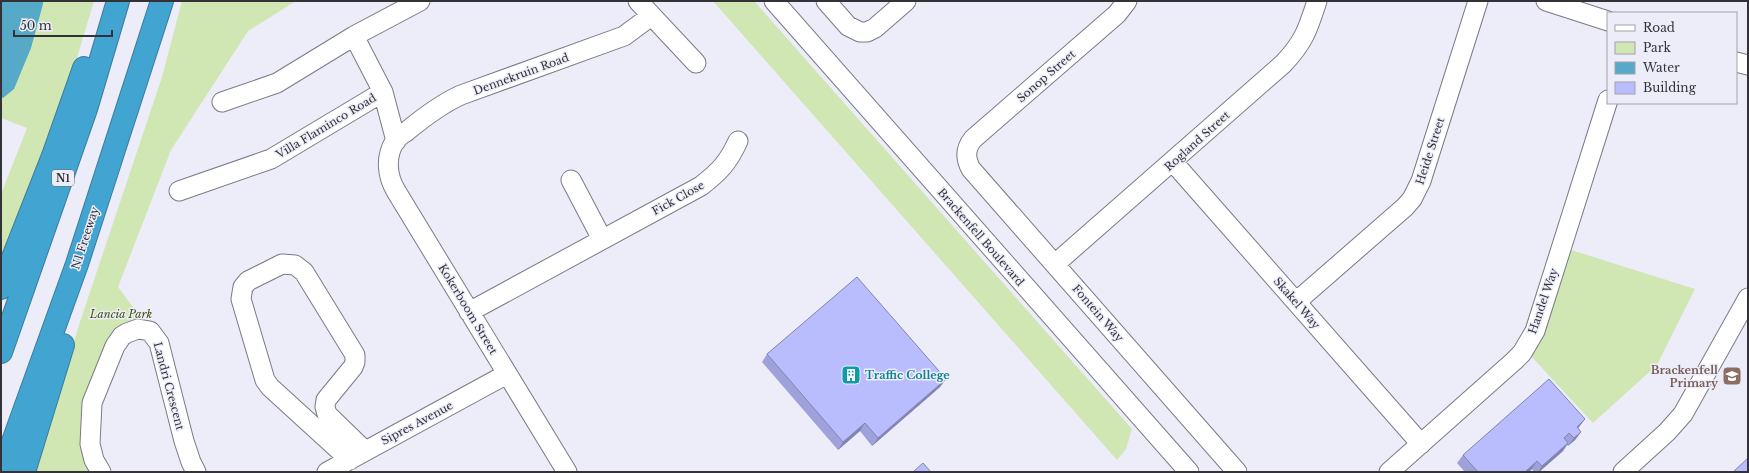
<svg xmlns="http://www.w3.org/2000/svg" width="1749" height="473" viewBox="0 0 1749 473" font-family="'Libre Baskerville',serif">
<style>
.green{fill:#d0e6b3}
.water{fill:#56a9c7}
.lines{fill:none;stroke-linecap:round;stroke-linejoin:round}
.minor-casing{stroke:#797a85;stroke-width:21}
.highway-casing{stroke:#3c7c9b;stroke-width:24}
.minor{stroke:#fff;stroke-width:19}
.highway{stroke:#41a4d1;stroke-width:22}
.wall{fill:#9fa2da}
.shaded-wall{fill:#8284b1}
.building{fill:#b9bcfd;stroke:#8284b1}
.labels{text-anchor:middle;stroke-width:3;stroke-linejoin:round;paint-order:stroke}
.shield{fill:#ecedf9;stroke:#6a6a71;stroke-width:1}
.shield-label{font-size:10px;font-weight:bold;fill:#323237}
.street-label{font-size:11px;fill:#323237;stroke:#ecedf9}
.park-label{font-size:11px;font-style:italic;fill:#3b510a;stroke:#ecedf9}
.education-label{font-size:11px;font-weight:bold;fill:#785e54;stroke:#ecedf9;text-anchor:end}
.culture-label{font-size:11px;font-weight:bold;fill:#0d838f;stroke:#ecedf9;text-anchor:start}
</style>
<rect width="100%" height="100%" fill="#ecedf9"/>
<path class="green" d="M1,1h93l-21,70 -72,195v-72l26,-66 -26,-10z
M182,1h114l-48,30 -77,119 -53,137 23,31v5l-32,20 -16,129h-60l47,-150 82,-245z
M713,1h41l378,428 -6,20 -9,11z
M1568,249l127,40 -38,76 -64,58 -63,-68z"/>
<path class="water" d="M1,1h42v3l-12,44 -17,41 -11,9 -2,-1z"/>
<g class="lines">
<defs>
<path id="minor" d="M638,1l58,62
M774,1l415,471
M826,1l22,25 12,6h7l8,-4 31,-27
M1127,1l-10,13 -144,125c-8,10 -8,19 -2,30l266,303
M1546,1l62,20
M354,36l29,56 13,49
M1736,62l12,3
M222,102l55,-19 77,-47 66,-35
M1173,162l248,282
M571,180l31,59
M179,191l92,-32 112,-67
M1055,264l228,-200c21,-22 25,-35 34,-63
M1296,302l109,-95 7,-8 9,-18 57,-180
M469,312l232,-126c18,-14 27,-23 37,-45
M350,460l-80,-73 -5,-7 -24,-81 2,-12 5,-6 34,-17 13,1 9,7 51,83v7l-2,5 -27,33 -1,7 2,7 38,37
M101,472l-7,-12 -4,-16 2,-41 23,-57 7,-10 5,-3 11,-4 12,2 9,12 25,98 7,21 5,10
M327,472l180,-98
M567,472l-171,-281c-9,-15 -11,-34 -1,-50 3,-4 8,-7 12,-10 17,-14 34,-27 54,-36l163,-59 27,-20
M1389,472l125,-111 8,-8 13,-22 73,-231
M1623,472l44,-40 16,-18 65,-116"/>
<path id="highway" d="M1,288l52,-132 31,-88
M1,352l85,-243 32,-108
M2,472l75,-208 85,-263
M24,472l39,-127"/>
</defs>
<use href="#minor" class="minor-casing"/>
<use href="#highway" class="highway-casing"/>
<use href="#minor" class="minor"/>
<use href="#highway" class="highway"/>
</g>
<path class="wall" d="M767,354l179,25 -6,8 -68,59 -12,-15 -22,19 -76,-88z
M1585,419l-7,9 3,4 -6,8 -7,6 -1,-1 -4,6 -24,21h-5l-2,-3 -3,3h-64l-8,-9 6,-8z"/>
<path class="shaded-wall" d="M946,379l-6,8 -68,59 6,-8z
M1585,419l-6,8 -8,8 6,-8z
M865,423l-5,8 -22,19 5,-8z
M1581,432l-6,8 -7,6 6,-8z
M1568,443l-5,8 -24,21h-1l4,-6z
M1537,461l-5,8 -3,3h-4z"/>
<path class="building" d="M857,277l89,102 -68,59 -13,-15 -22,19 -76,-88z
M1549,379l36,40 -8,8 4,5 -7,6 -5,-5 -5,5 4,5 -26,23 -5,-5 -12,11h-47l-15,-17z
M1748,458v14h-15z
M923,463l8,9h-18z"/>
<defs>
<symbol id="building-square" viewBox="-11 -11 22 22"><rect x="-9" y="-9" width="18" height="18" rx="4" fill="#0f9aa8" stroke="#ecedf9"/><path d="M-4-6H4V6H1V3H-1V6H-4ZM-2.5-4.3h1.7v1.8h-1.7ZM.8-4.3h1.7v1.8H.8ZM-2.5-1h1.7V.8h-1.7ZM.8-1h1.7V.8H.8Z" fill="#fff"/></symbol>
<symbol id="school-square" viewBox="-11 -11 22 22"><rect x="-9" y="-9" width="18" height="18" rx="4" fill="#8d6e63" stroke="#ecedf9"/><path d="M0-5L7-2L0 1L-7-2ZM-4 1L0 2.5L4 1V4Q0 6-4 4Z" fill="#fff"/></symbol>
</defs>
<g fill-rule="evenodd">
<use href="#building-square" x="840" y="364" width="22" height="22"/>
<use href="#school-square" x="1721" y="365" width="22" height="22"/>
</g>
<g class="labels">
<rect class="shield" x="52" y="170" width="22" height="16" rx="3"/>
<g class="shield-label">
<text x="63" y="182">N1</text>
</g>
<g class="street-label">
<text transform="translate(521 74) rotate(-20)" y="4">Dennekruin Road</text>
<text transform="translate(1046 76) rotate(-41)" y="4">Sonop Street</text>
<text transform="translate(326 126) rotate(-31)" y="4">Villa Flaminco Road</text>
<text transform="translate(1197 141) rotate(-42)" y="4">Rogland Street</text>
<text transform="translate(1430 151) rotate(-72)" y="4">Heide Street</text>
<text transform="translate(678 198) rotate(-29)" y="4">Fick Close</text>
<text transform="translate(981 237) rotate(49)" y="4">Brackenfell Boulevard</text>
<text transform="translate(85 238) rotate(-72)" y="4">N1 Freeway</text>
<text transform="translate(1543 301) rotate(-71)" y="4">Handel Way</text>
<text transform="translate(1297 303) rotate(49)" y="4">Skakel Way</text>
<text transform="translate(468 309) rotate(59)" y="4">Kokerboom Street</text>
<text transform="translate(1098 313) rotate(49)" y="4">Fontein Way</text>
<text transform="translate(169 386) rotate(75)" y="4">Landri Crescent</text>
<text transform="translate(417 423) rotate(-28)" y="4">Sipres Avenue</text>
</g>
<g class="park-label">
<text x="121" y="318">Lancia Park</text>
</g>
<g class="education-label">
<text x="1718" y="374">Brackenfell<tspan x="1718" dy="13">Primary</tspan></text>
</g>
<g class="culture-label">
<text x="865" y="379">Traffic College</text>
</g>
</g>
<rect width="1749" height="473" fill="none" stroke="#323237" stroke-width="4"/>
<rect x="1607" y="12" width="130" height="92" fill="#ecedf9" stroke="#a2a2ab"/>
<rect x="1615" y="25" width="20" height="6" fill="#ffffff" stroke="#a2a2ab"/>
<text x="1643" y="32" font-size="12" fill="#323237">Road</text>
<rect x="1615" y="42" width="20" height="12" fill="#d0e6b3" stroke="#a2a2ab"/>
<text x="1643" y="52" font-size="12" fill="#323237">Park</text>
<rect x="1615" y="62" width="20" height="12" fill="#56a9c7" stroke="#a2a2ab"/>
<text x="1643" y="72" font-size="12" fill="#323237">Water</text>
<rect x="1615" y="82" width="20" height="12" fill="#b9bcfd" stroke="#a2a2ab"/>
<text x="1643" y="92" font-size="12" fill="#323237">Building</text>
<path d="M14 30v6h98v-6" fill="none" stroke="#323237" stroke-width="2"/>
<text x="20" y="30" font-size="12" fill="#323237" stroke="#ecedf9" stroke-width="3" paint-order="stroke">50 m</text>
</svg>
